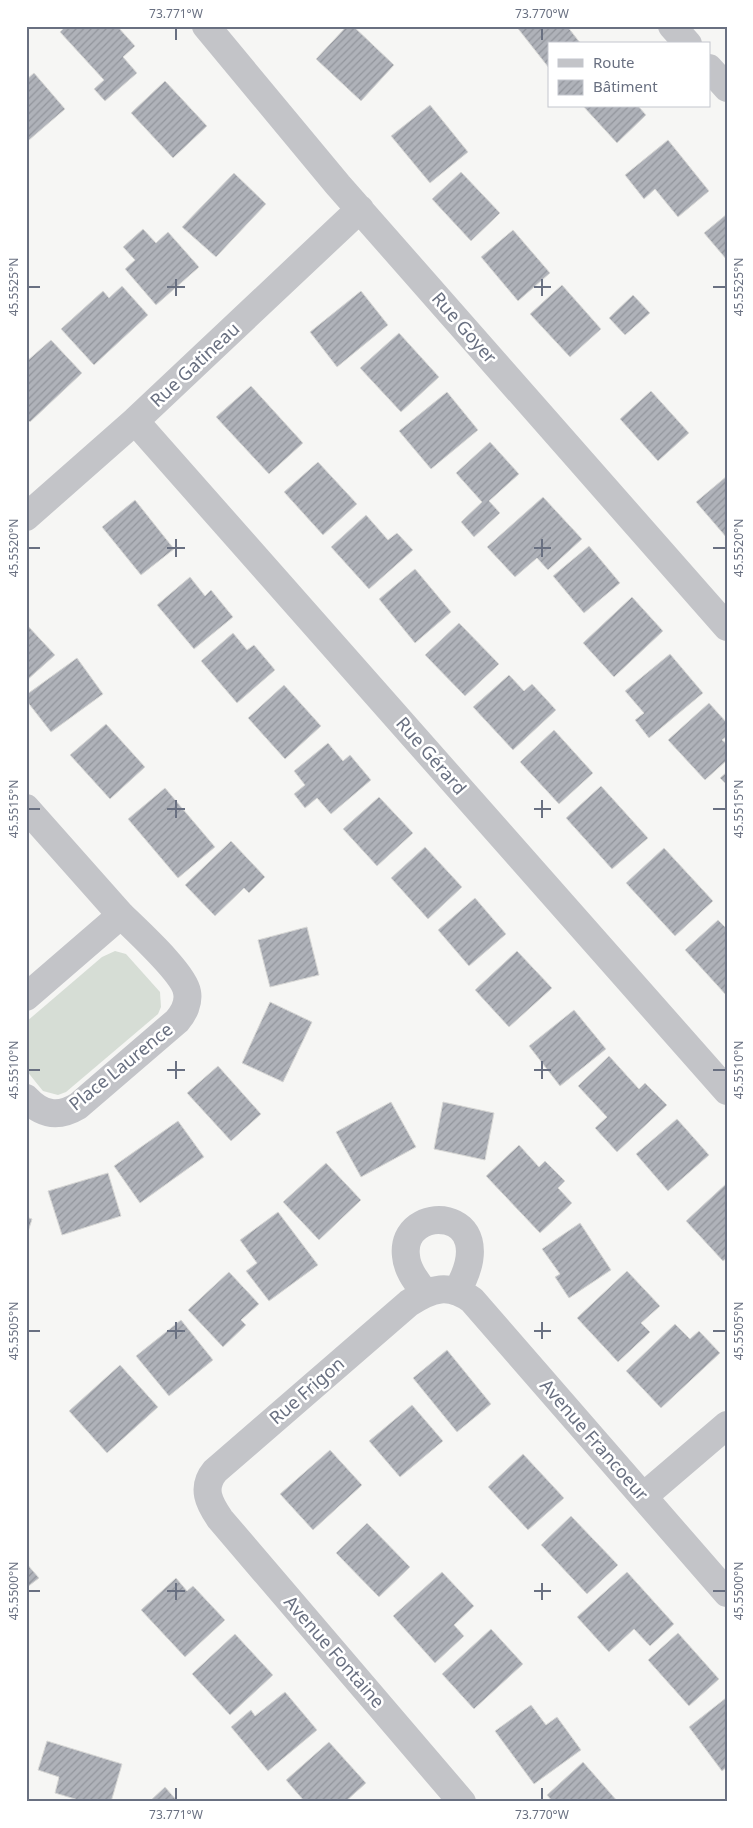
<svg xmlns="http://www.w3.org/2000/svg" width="753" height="1828" viewBox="0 0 753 1828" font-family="'Noto Sans',sans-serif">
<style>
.grass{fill:#d6ddd5}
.building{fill:url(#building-hatch);stroke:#d8d8d6}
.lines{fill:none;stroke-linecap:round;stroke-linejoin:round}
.minor{stroke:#c3c4c8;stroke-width:28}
.ticks{fill:none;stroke:#697081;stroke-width:2}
.labels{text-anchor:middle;stroke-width:5;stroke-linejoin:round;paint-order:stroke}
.street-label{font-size:18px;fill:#697081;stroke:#fff}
.neatline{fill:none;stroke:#697081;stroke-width:2}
.ticks-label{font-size:12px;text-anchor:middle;fill:#697081}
</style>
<defs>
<pattern id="building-hatch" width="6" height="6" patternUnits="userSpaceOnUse" patternTransform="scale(1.25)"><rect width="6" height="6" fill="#afb2b9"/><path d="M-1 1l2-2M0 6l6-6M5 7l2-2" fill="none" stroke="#92959c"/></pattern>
</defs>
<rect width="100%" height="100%" fill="#f6f6f4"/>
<path class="grass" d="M115,951l11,3 34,38 1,15 -3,7 -92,78 -8,3 -15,-4 -17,-21v-48l76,-65z"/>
<path class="building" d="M66,26h51l18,20 -12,11 14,16 -32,28 -11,-12 10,-9 -44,-48z
M347,26h6l41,39 -33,36 -45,-42z
M516,26h51l14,18h-32v24z
M34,73l31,36 -36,31 -3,-3v-57z
M165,81l42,45 -34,32 -42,-45z
M430,105l38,47 -38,31 -39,-47z
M583,106h55l8,9 -29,28z
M668,140l41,51 -31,26 -23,-28 -11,10 -19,-24z
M461,172l39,41 -29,28 -39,-42z
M234,173l32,31 -50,53 -34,-30z
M727,214v46l-23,-27z
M143,229l13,14 12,-11 31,35 -43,38 -31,-36 10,-9 -12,-13z
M513,230l37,43 -32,28 -37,-44z
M562,285l39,44 -31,28 -40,-43z
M122,286l26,29 -54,50 -33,-36 42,-38 6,7z
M361,291l27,34 -51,42 -27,-35z
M633,295l17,18 -25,22 -16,-17z
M399,333l40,44 -38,35 -41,-44z
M51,340l31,33 -52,49 -4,-4v-56z
M251,386l52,57 -34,31 -53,-57z
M651,391l38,42 -31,28 -38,-42z
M447,392l31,38 -47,39 -32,-38z
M490,442l29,32 -30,27 11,12 -26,24 -13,-15 21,-20 -26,-29z
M318,462l39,42 -34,31 -39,-43z
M727,476v62l-31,-36z
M543,497l39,42 -34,31 -11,-12 -22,19 -28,-30z
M135,500l39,49 -33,26 -39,-48z
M366,515l22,25 9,-7 16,17 -44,39 -38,-42z
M589,546l31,37 -36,30 -31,-37z
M415,569l36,43 -36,31 -36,-44z
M190,577l15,19 6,-6 22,27 -39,32 -37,-44z
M632,597l31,34 -49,46 -31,-34z
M459,623l40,41 -34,32 -40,-41z
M26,624l29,31 -29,26z
M233,633l14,17 7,-5 21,25 -38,33 -36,-42z
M670,654l33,39 -54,45 -14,-18 9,-7 -19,-22z
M77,658l26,36 -52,38 -25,-32v-5z
M509,675l15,16 8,-7 24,26 -43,40 -40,-43z
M284,685l37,41 -36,33 -37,-41z
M709,703l18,20v13l-5,4 5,4v16l-22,20 -37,-40z
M106,724l39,43 -35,32 -40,-44z
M554,730l39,43 -34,31 -39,-42z
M328,743l15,18 7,-6 21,25 -40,34 -14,-16 -12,10 -11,-14 11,-9 -11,-14z
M727,772v13l-7,-7z
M601,786l47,52 -36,31 -46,-51z
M165,788l50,59 -37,31 -50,-59z
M379,797l34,36 -36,33 -34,-37z
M231,841l34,36 -16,16 -5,-5 -29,28 -30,-31z
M425,847l37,40 -34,32 -37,-41z
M664,848l49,53 -38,35 -49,-53z
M475,898l31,36 -37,32 -31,-36z
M718,920l9,9v67l-42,-46z
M307,927l12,48 -49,12 -12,-47z
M517,951l35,37 -43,39 -34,-37z
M270,1002l42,20 -29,60 -41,-19z
M574,1010l32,39 -46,37 -31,-40z
M609,1056l30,33 6,-6 22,22 -50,47 -22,-24 12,-11 -29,-31z
M218,1066l43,48 -30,27 -44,-48z
M391,1102l25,45 -55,30 -25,-45z
M443,1102l51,11 -9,47 -51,-11z
M677,1119l32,36 -41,36 -32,-37z
M178,1121l26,36 -64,46 -26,-37z
M519,1145l20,22 6,-6 20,20 -7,7 14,15 -32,30 -54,-57z
M326,1163l35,37 -42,40 -36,-38z
M108,1173l13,43 -59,19 -14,-44z
M727,1183v75l-4,3 -37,-40z
M278,1212l40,53 -49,36 -23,-30 11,-8 -17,-23z
M26,1217l6,2 -6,19z
M580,1223l31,47 -42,28 -14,-21 5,-3 -18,-25z
M627,1271l33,35 -19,17 9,9 -32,30 -41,-44z
M229,1272l30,32 -18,16 5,5 -23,22 -35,-37z
M181,1320l32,40 -44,36 -33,-40z
M675,1324l15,15 9,-8 21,22 -59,55 -35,-37z
M447,1350l44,54 -34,28 -44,-54z
M120,1365l38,42 -51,46 -38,-42z
M412,1405l31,36 -43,36 -31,-36z
M330,1450l32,35 -49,45 -33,-36z
M523,1454l41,44 -36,32 -40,-43z
M571,1516l47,49 -31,29 -46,-49z
M367,1523l43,44 -31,30 -43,-44z
M26,1563l13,15 -13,10z
M442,1572l32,34 -20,19 10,11 -29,27 -42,-47z
M627,1572l47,52 -24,22 -16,-17 -25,23 -32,-35z
M176,1578l11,13 6,-5 32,34 -40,37 -44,-47z
M491,1629l32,35 -49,45 -32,-35z
M678,1633l41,46 -30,27 -41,-46z
M235,1634l38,41 -43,40 -38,-41z
M285,1692l32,38 -49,41 -37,-44 20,-17 4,6z
M726,1698l1,69 -5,4 -33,-44z
M531,1705l15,20 11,-8 24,33 -47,34 -39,-53z
M47,1741l75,23 -11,38h-26l-30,-9 4,-16 -21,-7z
M329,1742l37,41 -21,19h-40l-19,-22z
M583,1762l35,40h-65l-6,-7z
M165,1787l13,15h-29z"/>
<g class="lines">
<path class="minor" d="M206,26l132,159 389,442
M672,26l16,18
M709,68l18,20
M135,421l592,670
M26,517l109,-96 225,-212
M26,808l95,107
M26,997l95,-82c15,15 63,58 66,77 2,10 -3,21 -10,29l-99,85c-20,12 -36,9 -52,-8
M425,1293c-8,-11 -18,-23 -19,-37 -7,-54 100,-51 51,35
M644,1496l83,-71
M462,1802l-242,-283c-11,-16 -19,-31 -5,-48l194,-168c23,-15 40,-20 63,-3l255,293"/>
</g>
<path class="ticks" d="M176,28v12M542,28v12M176,279v17M542,279v17M28,287h12M167,287h18M534,287h17M713,287h13M176,539v18M542,539v18M28,548h12M167,548h18M534,548h17M713,548h13M176,800v18M542,800v18M28,809h12M167,809h18M534,809h17M713,809h13M176,1061v18M542,1061v18M28,1070h12M167,1070h18M534,1070h17M713,1070h13M176,1322v17M542,1322v17M28,1331h12M167,1331h18M534,1331h17M713,1331h13M176,1583v17M542,1583v17M28,1591h12M167,1591h18M534,1591h17M713,1591h13M176,1788v12M542,1788v12"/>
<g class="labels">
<g class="street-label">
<text transform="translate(464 328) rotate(49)" y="6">Rue Goyer</text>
<text transform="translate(195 365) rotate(-43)" y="6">Rue Gatineau</text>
<text transform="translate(431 756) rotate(49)" y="6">Rue Gérard</text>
<text transform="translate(121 1067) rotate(-39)" y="6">Place Laurence</text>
<text transform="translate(307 1391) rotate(-41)" y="6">Rue Frigon</text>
<text transform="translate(594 1440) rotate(49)" y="6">Avenue Francoeur</text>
<text transform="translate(334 1652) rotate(49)" y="6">Avenue Fontaine</text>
</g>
</g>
<rect width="753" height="1828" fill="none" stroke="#ffffff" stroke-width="55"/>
<rect x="548" y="42" width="162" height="65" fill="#ffffff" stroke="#c3c6cd"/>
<rect x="558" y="59" width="25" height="8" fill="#c3c4c8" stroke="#c3c6cd"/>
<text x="593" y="68" font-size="15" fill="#697081">Route</text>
<rect x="558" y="80" width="25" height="15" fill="url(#building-hatch)" stroke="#c3c6cd"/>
<text x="593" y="92" font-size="15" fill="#697081">Bâtiment</text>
<rect x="28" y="28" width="698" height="1772" class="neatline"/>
<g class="ticks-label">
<text x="176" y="18">73.771°W</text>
<text x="542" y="18">73.770°W</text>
<text transform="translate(14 287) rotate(-90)" y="4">45.5525°N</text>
<text transform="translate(739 287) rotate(-90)" y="4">45.5525°N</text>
<text transform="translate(14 548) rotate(-90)" y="4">45.5520°N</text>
<text transform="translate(739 548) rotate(-90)" y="4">45.5520°N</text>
<text transform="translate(14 809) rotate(-90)" y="4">45.5515°N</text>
<text transform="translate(739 809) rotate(-90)" y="4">45.5515°N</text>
<text transform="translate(14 1070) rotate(-90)" y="4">45.5510°N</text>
<text transform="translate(739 1070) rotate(-90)" y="4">45.5510°N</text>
<text transform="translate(14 1331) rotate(-90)" y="4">45.5505°N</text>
<text transform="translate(739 1331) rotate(-90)" y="4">45.5505°N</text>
<text transform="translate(14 1591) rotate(-90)" y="4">45.5500°N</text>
<text transform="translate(739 1591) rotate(-90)" y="4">45.5500°N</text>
<text x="176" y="1819">73.771°W</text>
<text x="542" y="1819">73.770°W</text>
</g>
</svg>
